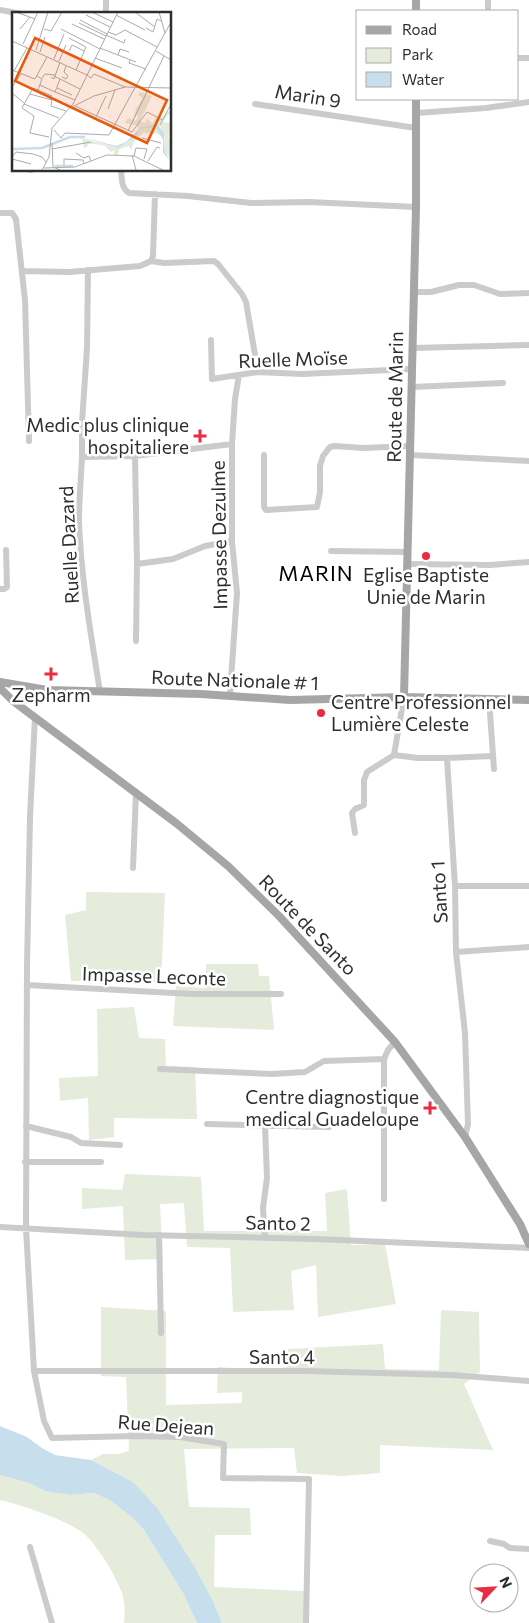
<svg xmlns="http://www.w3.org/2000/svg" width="529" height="1623" viewBox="0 0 529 1623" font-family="Commissioner,sans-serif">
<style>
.green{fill:#e5ecdb}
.water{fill:#c7dfed}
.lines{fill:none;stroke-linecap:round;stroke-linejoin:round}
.minor{stroke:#cbcbcb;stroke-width:6}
.major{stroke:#a6a6a6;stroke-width:8}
.poi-dot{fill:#eb2b3f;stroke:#fff;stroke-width:2}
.labels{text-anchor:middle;stroke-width:5;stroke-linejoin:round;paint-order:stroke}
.street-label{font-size:19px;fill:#2e2e2e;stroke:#fff}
.poi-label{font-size:19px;fill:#2e2e2e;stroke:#fff;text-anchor:end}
.quarter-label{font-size:21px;letter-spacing:1px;fill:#000;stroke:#fff}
.inset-river{fill:none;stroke:#c7dfed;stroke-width:2.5}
.inset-road{fill:none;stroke:#ababab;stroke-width:1}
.view{fill:#e8590c;fill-opacity:0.15;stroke:#e8590c;stroke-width:2.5}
.inset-edge{fill:none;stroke:#2e2e2e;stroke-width:2.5}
</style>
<rect width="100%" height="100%" fill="#fff"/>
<path class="green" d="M86,892l79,1 -4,89 -90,-1 -6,-66 21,-5z
M206,964h52l1,12h10l5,54 -101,-4 3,-40 30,2z
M134,1007l5,31 26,1 1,27 29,1 2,52 -83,-1v19l-25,3 -1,-42 -28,3 -1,-23 39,-2 -1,-67z
M125,1174l76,3 3,54h123l-2,-38 22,-4 4,56 34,-1 11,60 -78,13 -2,-52 -25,6 3,39 -61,2 -3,-64 -43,-1 -3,-44 -24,1 3,55 -38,1 -2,-54 -41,3v-21l40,2z
M101,1307l65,4v94l76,-2v-11l-25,1 1,-26 42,3 28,-3v-18l95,-5 2,25 54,1 2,-60 38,2 1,60 -16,12 29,66 -113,-5v28l-37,3 -46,-3 -3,-25 -110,1 5,58 61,1 1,27h-36l-1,52 90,4v32h-82l-9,-22 -17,-32 -63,-87 -42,-22 12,-6h15l11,-3 -3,-74 -25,-1z
M0,1475l29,8 16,8 25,4 24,-2 17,8 22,17 11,12 39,63 14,30h-73c1,-10 1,-21 -2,-30 -7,-19 -25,-49 -40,-61 -21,-14 -58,-26 -82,-32z"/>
<path class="water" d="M0,1426l27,11 15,11 13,7 36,5 42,22 24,26 39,61 17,32 9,22h-25l-14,-30 -39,-63 -11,-12 -22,-17 -17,-8 -24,2 -25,-4 -16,-8 -29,-8z"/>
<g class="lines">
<path class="minor" d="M106,0v14
M488,0v11
M0,10l22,4
M518,58h11
M255,104l161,24
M417,113l69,-5 43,-6
M30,170h1
M121,170c1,9 0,18 8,23l59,3 63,7 58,-1 107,5
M0,213h12l4,6 9,81 4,141
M151,261l13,2 50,-2 4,3 24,30 4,8 12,70
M22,271l47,1 71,-6 11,-5 2,-5 2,-62
M414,292h17l28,-7h15l26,9 29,-1
M211,340l1,39 46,-7 44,2 111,-5
M413,348l116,-3
M412,387l91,-4
M264,455v52l2,3 51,-3 3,-15v-26l3,-10 7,-9 5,-1 28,2 48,-2
M411,455l118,6
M135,456l2,108 -1,77
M82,457v-34l5,-75 1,-78
M331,551l76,1
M137,564l36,-5 32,-13 27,-5
M407,564l83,1 39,-3
M0,589h4l3,-2 -1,-37
M100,692c-9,-57 -19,-113 -21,-171 0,-21 2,-43 3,-64l53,-1 97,-12
M230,695l7,-102 -5,-52v-97l3,-45 4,-24
M404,697l-10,58 24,3h29l8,128 1,66 9,81 3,91 -3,13
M489,699l5,70
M35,717l-5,100 -3,149 -1,262 8,143 10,50 8,17 83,-2 45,1 44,7 -1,34 86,1 -3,144
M447,758l46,-2
M355,833l-3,-20 3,-4 9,-4v-25l3,-8 27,-17
M133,868l3,-76
M455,886h74
M456,952l73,-5
M27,985l165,9h89
M160,1069l112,5 33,-2 19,-11 60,-2 4,-9 7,-8
M207,1124l122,3
M26,1126l45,11 10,6 39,2
M25,1162h76
M384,1199v-140
M0,1227l144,8 171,4 214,9
M159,1235l2,98
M265,1238l-2,-30 4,-30 -2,-53
M34,1371h271l146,4 78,6
M490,1541l14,3 6,4 19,1
M30,1547l22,76"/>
<path class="major" d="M416,11v-11
M0,682l47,8 154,4 89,6 114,-3 125,3
M0,688l13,13 163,122 52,43 51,50 116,126 70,95 55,87 9,20
M404,697l12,-490v-108"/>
</g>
<g class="poi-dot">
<path d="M197.5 428.5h5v5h5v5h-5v5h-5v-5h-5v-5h5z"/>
<circle cx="426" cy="556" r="5"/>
<path d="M48.5 666.5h5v5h5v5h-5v5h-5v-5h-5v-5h5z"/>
<circle cx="321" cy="713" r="5"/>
<path d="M427.5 1100.5h5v5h5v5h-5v5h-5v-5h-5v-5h5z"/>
</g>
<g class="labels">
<g class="street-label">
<text transform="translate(308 96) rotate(9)" y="7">Marin 9</text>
<text transform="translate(293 359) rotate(-2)" y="7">Ruelle Moïse</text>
<text transform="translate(395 397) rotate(-89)" y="7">Route de Marin</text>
<text transform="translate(219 535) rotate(-91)" y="7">Impasse Dezulme</text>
<text transform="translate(69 545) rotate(-93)" y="7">Ruelle Dazard</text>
<text transform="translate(235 680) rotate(2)" y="7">Route Nationale # 1</text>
<text transform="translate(439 892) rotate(-93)" y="7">Santo 1</text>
<text transform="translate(308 925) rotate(46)" y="7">Route de Santo</text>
<text transform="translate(154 976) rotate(2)" y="7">Impasse Leconte</text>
<text transform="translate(278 1223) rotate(1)" y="7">Santo 2</text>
<text x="282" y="1364">Santo 4</text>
<text transform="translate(166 1425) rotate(4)" y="7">Rue Dejean</text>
</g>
<g class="poi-label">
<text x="189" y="432">Medic plus clinique<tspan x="189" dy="22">hospitaliere</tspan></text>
<text x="426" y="582" text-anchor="middle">Eglise Baptiste<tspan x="426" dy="22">Unie de Marin</tspan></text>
<text x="51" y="702" text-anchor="middle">Zepharm</text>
<text x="331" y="709" text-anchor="start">Centre Professionnel<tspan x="331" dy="22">Lumière Celeste</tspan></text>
<text x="419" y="1104">Centre diagnostique<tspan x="419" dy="22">medical Guadeloupe</tspan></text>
</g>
<g class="quarter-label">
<text x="316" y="581">MARIN</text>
</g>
</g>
<g transform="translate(12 12)">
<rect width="159" height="159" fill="#fff"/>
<path d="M128,80l12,4 -12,25 5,2 2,-5 5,6 4,-7 4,2 8,-8 3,1 -9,10 9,1v14l-4,-3 4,6v18l-6,-6v-14l-5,-12h-16l-7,3 1,-3 -13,-3 3,-5 8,3 2,-6 -4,1 2,-7 7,-11 -5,-3zM144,115l6,10 -6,-4h-13l-9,9 -3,8 -2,-4 -10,3 -1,6h-4v-5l-3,2 -6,-6 -9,-2h-7l-5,5 -2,-11 34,10 16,-8 9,-11z" fill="#e5ecdb"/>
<path d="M146,113l6,8 1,19 6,9 -8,-8v-13l-7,-13 -15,2 -6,9 -18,10 -35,-11 34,9 10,-4 15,-15z" fill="#c7dfed"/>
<path class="inset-river" d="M0,137l30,-1 28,-11h15M43,154h18"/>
<path class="inset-road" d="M4,0l19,7M80,0l21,10M123,0l20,15M147,0l6,21M74,3l24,12M104,3l29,15M68,8l27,14M67,11l27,13M60,12l32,15M134,16l7,4 4,-13 4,2M8,17l10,-12M32,17l7,2 11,-19M49,17l39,20M96,20l8,3 9,-5 32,17M94,23l18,8 1,-4M57,26l17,9 -10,23M0,29l75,34M11,32l15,-32M88,36l36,14M24,38l12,-38M57,39l3,-6 12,6M144,39l15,9M28,40l5,-15M106,43l2,-6 9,3M83,46l27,10M42,47l10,-25M118,48l-1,3 17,6M47,49l7,-16M0,58l23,9 12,-22M2,59l13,-23M75,63l4,3 3,-4 31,13M25,64l5,3 -4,11M42,64l26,13M39,65l3,2 6,-17M50,65l4,2 2,-3 -4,-4 2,-6M30,66l3,-4 10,1M48,67l-5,13 20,8M28,73l15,7M0,75l9,-13M45,76l15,7M0,81l12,10M18,82l22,6 -1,6 15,5M12,92l35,14M63,94l57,26 15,-20 16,8M60,95l22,-11 31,-9 46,1M96,97l7,-19M84,105l10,-21M148,113l11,-21M42,118l7,8 4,-5 44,2 62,-113M116,119l36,-75M37,125l-19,-4 4,-17 -12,-8 11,-20 19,8M130,126l19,5M40,131l1,24 7,3M40,137l39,-7M64,141l8,5 5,-2 2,5M120,143l4,15M122,144l2,-8 11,1 -3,10M0,145l4,-5 17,2 9,3 4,5M0,147l19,5M136,149l9,-14 3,1M52,153v-6l19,1 1,3M32,156l31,-1 32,-12 27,1 29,14M30,158l7,-13 3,-29 21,-24 45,-92"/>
<path class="view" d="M23,26l132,62 -20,43 -132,-62z"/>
<rect width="159" height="159" class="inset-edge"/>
</g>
<rect x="356" y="10" width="162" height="90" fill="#ffffff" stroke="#ababab"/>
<rect x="366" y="26" width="25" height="8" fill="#a6a6a6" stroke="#ababab"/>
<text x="402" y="35" font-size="15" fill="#2e2e2e">Road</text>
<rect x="366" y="48" width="25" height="15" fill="#e5ecdb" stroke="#ababab"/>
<text x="402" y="60" font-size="15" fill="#2e2e2e">Park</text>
<rect x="366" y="72" width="25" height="15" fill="#c7dfed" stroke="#ababab"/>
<text x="402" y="85" font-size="15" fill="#2e2e2e">Water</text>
<g transform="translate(494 1588) rotate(65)"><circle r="24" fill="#ffffff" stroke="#ababab"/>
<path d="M0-4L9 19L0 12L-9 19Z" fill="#eb2b3f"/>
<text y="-8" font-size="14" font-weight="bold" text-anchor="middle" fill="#2e2e2e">N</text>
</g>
</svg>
